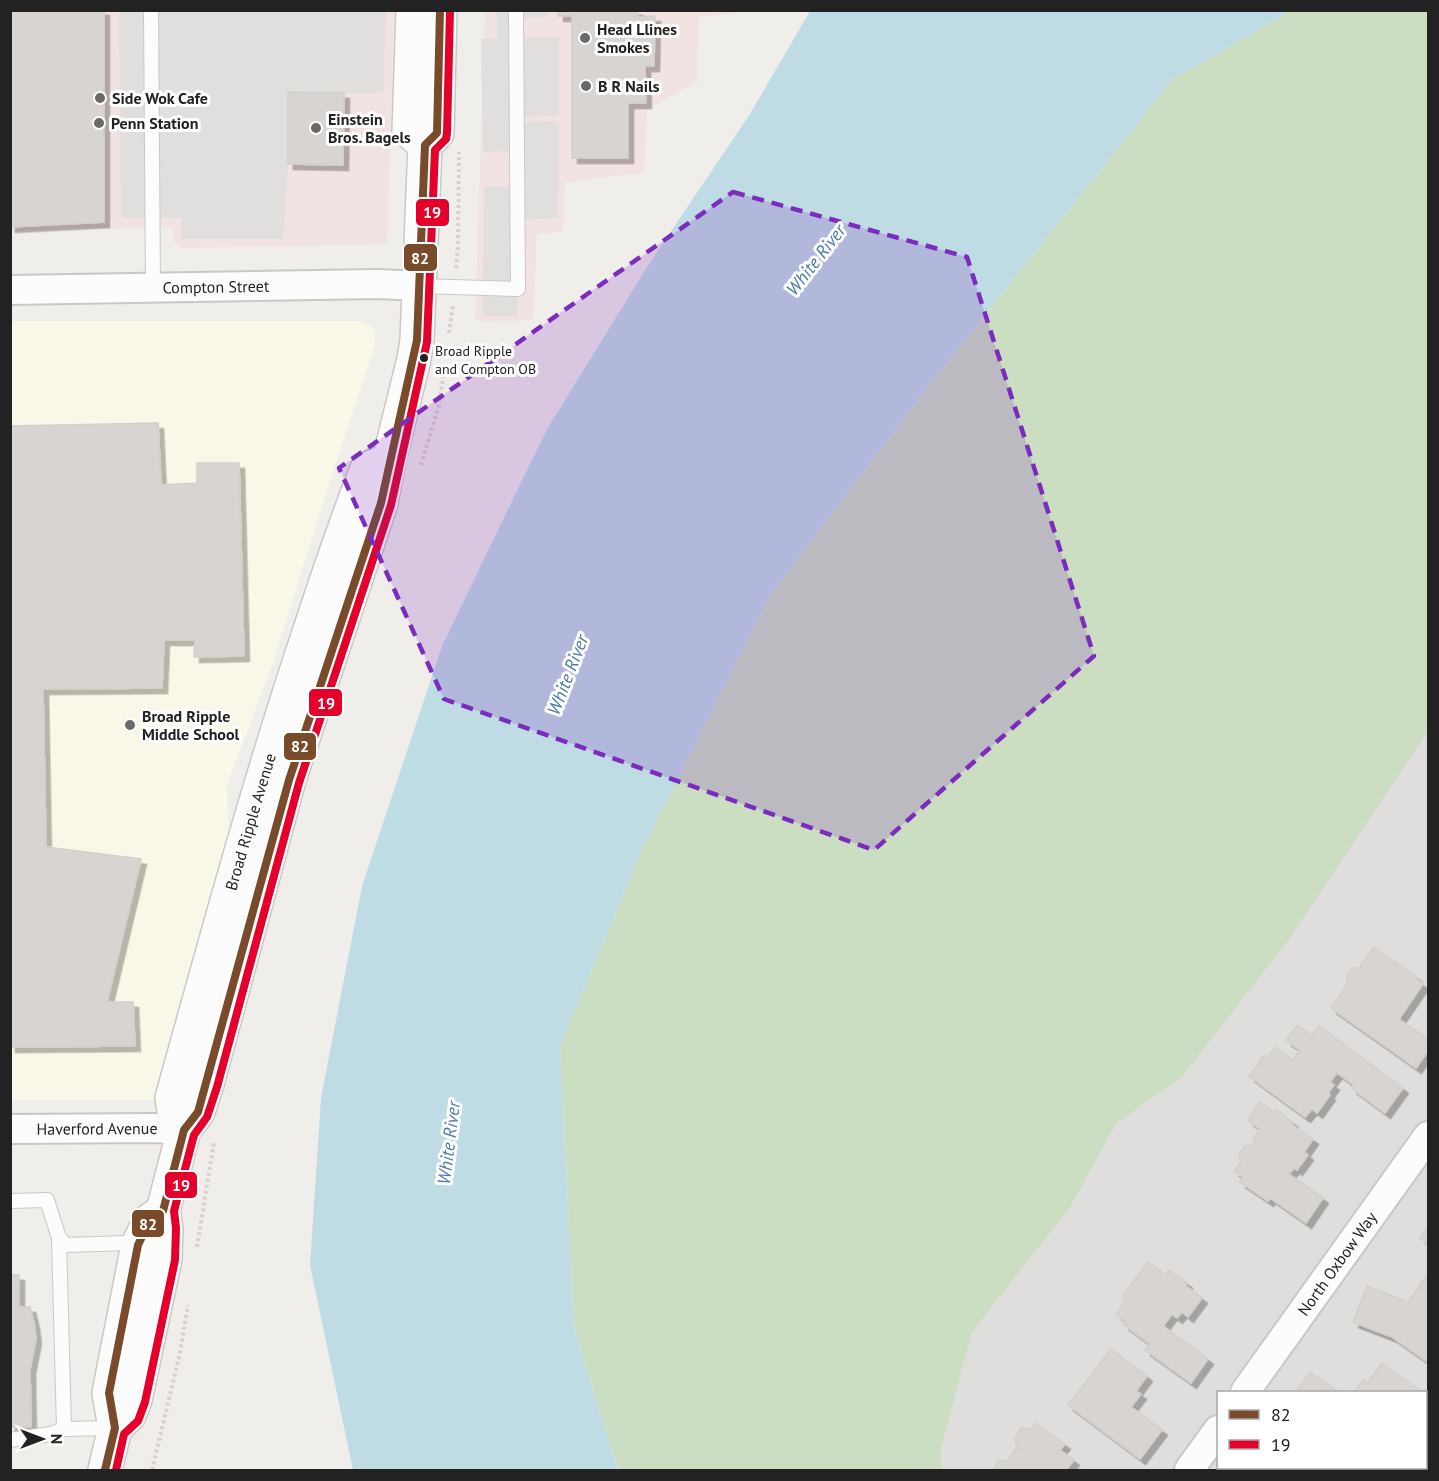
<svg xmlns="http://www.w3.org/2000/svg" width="1439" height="1481" viewBox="0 0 1439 1481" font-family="'PT Sans',sans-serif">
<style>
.residential{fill:#dfdedc;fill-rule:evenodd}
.commercial{fill:#f1e3e1}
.education{fill:#f8f7e8}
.forest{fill:#cbdec1}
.parking{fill:#e0dfde}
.water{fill:#bfdbe3}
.building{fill:#d7d4d2;stroke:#d3d0cc;stroke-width:1.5;filter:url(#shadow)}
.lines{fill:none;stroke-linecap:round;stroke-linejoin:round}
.service-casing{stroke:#c9c8c7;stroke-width:16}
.minor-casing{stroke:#c9c8c7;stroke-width:32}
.tertiary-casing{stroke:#c9c8c7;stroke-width:36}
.path{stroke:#dccecd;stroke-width:4;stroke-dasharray:3 3;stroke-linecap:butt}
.service{stroke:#fdfcfc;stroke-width:14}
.minor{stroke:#fdfcfc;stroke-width:28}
.tertiary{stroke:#fdfcfc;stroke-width:33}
.bus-1-casing{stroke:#fff;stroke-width:12}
.bus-2-casing{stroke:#fff;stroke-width:12}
.bus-1{stroke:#7a4b2a;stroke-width:8}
.bus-2{stroke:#e4002b;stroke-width:8}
.marked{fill:#7b2cbf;fill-opacity:0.2;stroke:#7b2cbf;stroke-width:4.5;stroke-dasharray:12 8;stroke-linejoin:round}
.poi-dot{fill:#6a6968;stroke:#fff;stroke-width:2}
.bus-dot{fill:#222;stroke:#fff;stroke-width:2}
.labels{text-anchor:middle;stroke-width:6;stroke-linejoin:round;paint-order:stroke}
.bus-label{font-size:14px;fill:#222;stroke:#fff;text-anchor:start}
.poi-label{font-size:16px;font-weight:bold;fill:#222;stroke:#fff;text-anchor:start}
.street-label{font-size:16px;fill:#222;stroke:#fff}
.water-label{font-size:18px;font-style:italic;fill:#4a7aab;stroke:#fff}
.line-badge{stroke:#fff;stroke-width:2}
.badge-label{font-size:16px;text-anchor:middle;font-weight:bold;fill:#fff}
</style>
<defs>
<filter id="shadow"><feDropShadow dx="5.5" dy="5.5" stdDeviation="0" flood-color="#0004"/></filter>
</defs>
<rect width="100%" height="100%" fill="#f0eeeb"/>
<path class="residential" d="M1428,731v739h-486l-1,-20 31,-118 98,-124 46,-84 66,-47zM1218,1392h208v76h-208z"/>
<path class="commercial" d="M10,11h384l-7,233 -204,4 -10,-7 1,-14 -163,4z
M485,11h262l-2,1 -46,5 -2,65 -50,27 -3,64 -79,9 -2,49 -26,4 -4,85 -58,1z"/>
<path class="education" d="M10,321h350l9,4 6,6v14l-37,111 -65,207 -46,123 2,57 -70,253 -5,4h-143z"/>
<path class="forest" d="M1288,11h140v720l-139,208 -107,138 -66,47 -46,84 -98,124 -31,118 1,20h-324l-44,-142 -14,-282 83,-198 128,-254 142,-188 260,-327 108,-62z"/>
<path class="parking" d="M497,10l52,1v6l-33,1v20l43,-1v77l-6,2 -35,1v5l34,-1 7,3 -1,94 -40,2v96h-35l1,-129h34v-36l-35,1 -2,-113 16,-1z
M119,11h267l-3,82h-95v71l-5,75h-102v-21h-60z"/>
<path class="water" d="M810,11h478l-7,6 -108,62 -260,327 -142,188 -128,254 -83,198 14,282 44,142h-265l-43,-205 11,-167 41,-212 80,-240 104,-215 101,-164 103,-153z"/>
<path class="building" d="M10,10h94v212l-94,5z
M558,10h80v7l17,-1 -1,50h-9l1,37h-18v55h-56v-142h-14z
M288,92l56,1 -1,72 -55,-1z
M158,423l3,62 36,-2v-20h42l5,193 -50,1 1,-17h-31l-2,48 -119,1 3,158 95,12 -34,143h26l2,44 -125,1v-621z
M1374,947l43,30 -1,2 7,5 -24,35 29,20v12l-12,17 -85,-60 17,-25 -2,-5 7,-10h6z
M1297,1025l15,10 7,-9 84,62 -18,25 -34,-25 3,-3 -17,-12 -7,9 4,3 -6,8 2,2 -13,18 -5,-4 -7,8 -56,-41 15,-21 3,3 8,-11 18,13 7,-10 -14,-10z
M1260,1102l14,10 2,-2 17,12 -2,2 22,15 -9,13 4,3 -11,15 -3,-2 -5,6 34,24 -17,25 -36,-25 -2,3 -28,-19 3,-5 -9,-6 7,-10 -2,-7 6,-8h6l5,-7 -2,-2 6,-8 -12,-9z
M1428,1226v18l-8,-6z
M1148,1262l18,13 3,-5 18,13 -1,3 16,12 -14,19 -6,-5 -5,6 -5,-4 -9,12 45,33 -17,24 -46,-33 5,-6 -27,-20 2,-3 -9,-7 10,-14 -4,-3z
M1428,1273v85l-2,3 -34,-24 -39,-15 14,-36 41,16z
M10,1275h9v32h11l4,16 2,16 -6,30 1,58h-21z
M1111,1349l36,27 -11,15 5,3 -10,13 31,23 -22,29 -72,-54z
M1382,1363l39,28 -1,1h-66l9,-12 4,3z
M1310,1372l29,20h-43z
M1035,1423l30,21 -5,6 14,10 -8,10h-74l7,-9 9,-1 10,-13 -2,-2 -1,-8 6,-9 10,1z
M1253,1468h19l4,2h-25z
M1293,1468h46l4,2h-52z"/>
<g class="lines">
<defs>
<path id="service" d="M151,10l2,277
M420,286l98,3 -2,-279
M10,1201l37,-1 12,38 7,7 62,-2 10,2
M59,1238l5,191
M10,1440l41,-6 13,-5 51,-1"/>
<g id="minor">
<path id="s1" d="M10,290l367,-6 43,2"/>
<path id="s2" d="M10,1129l144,-1 30,2"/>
<path id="s3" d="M1245,1392l183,-256"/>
<path d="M1189,1470l29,-40"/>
</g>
<g id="tertiary">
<path d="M413,10l-4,121 16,14"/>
<path id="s4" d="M184,1130l-9,-14 -3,-18c41,-147 81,-295 129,-441 21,-63 41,-126 66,-188l22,-9"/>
<path d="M115,1428l14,-13 6,-15 30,-141 1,-30 -3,-18 21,-81 14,-18 9,-28 82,-304 92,-277 8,-43 25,-101 3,-19 8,-195 12,-12 3,-123"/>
<path d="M105,1470l10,-42 -6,-35 29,-148 12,-25 13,-9"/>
</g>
</defs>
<use href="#service" class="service-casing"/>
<use href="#minor" class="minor-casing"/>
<use href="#tertiary" class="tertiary-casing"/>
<path class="path" d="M456,268l2,-22 1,-94
M449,333l4,-28
M421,465l18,-60 6,-41
M197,1247l17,-105
M152,1470l28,-117 8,-48"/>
<use href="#service" class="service"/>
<use href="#minor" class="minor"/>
<use href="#tertiary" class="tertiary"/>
<defs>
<path id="bus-1" d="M105,1470l10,-42 -6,-35 29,-148 12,-25 13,-9 21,-81 14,-18 91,-332 92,-277 36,-163 8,-195 12,-12 3,-123"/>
<path id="bus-2" d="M116,1470l8,-36 14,-13 7,-19 30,-142 1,-32 -2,-17 20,-76 13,-18 10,-30 82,-304 92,-278 36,-163 8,-192 11,-11 1,-6 3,-123"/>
</defs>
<use href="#bus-1" class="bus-1-casing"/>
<use href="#bus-2" class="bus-2-casing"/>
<use href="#bus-1" class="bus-1"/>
<use href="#bus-2" class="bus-2"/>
</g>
<path class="marked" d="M733,192l234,65 127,399 -220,194 -430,-151 -105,-231z"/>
<g class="poi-dot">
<circle cx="585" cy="38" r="6"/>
<circle cx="586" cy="86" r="6"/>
<circle cx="100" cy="98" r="6"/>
<circle cx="99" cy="123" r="6"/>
<circle cx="316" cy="128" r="6"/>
<circle cx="130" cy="725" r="6"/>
</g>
<circle class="bus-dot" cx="424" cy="358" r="5"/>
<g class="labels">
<g class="bus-label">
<text x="435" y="356">Broad Ripple<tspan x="435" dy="18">and Compton OB</tspan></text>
</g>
<g class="poi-label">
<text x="597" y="35">Head Llines<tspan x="597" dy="18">Smokes</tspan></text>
<text x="598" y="92">B R Nails</text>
<text x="112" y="104">Side Wok Cafe</text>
<text x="328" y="125">Einstein<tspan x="328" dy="18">Bros. Bagels</tspan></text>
<text x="111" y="129">Penn Station</text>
<text x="142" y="722">Broad Ripple<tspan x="142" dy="18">Middle School</tspan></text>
</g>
<g class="street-label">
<text dy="6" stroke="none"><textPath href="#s1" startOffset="206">Compton Street</textPath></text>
<text dy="6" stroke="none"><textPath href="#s4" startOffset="322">Broad Ripple Avenue</textPath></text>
<text dy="6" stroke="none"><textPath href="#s2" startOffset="87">Haverford Avenue</textPath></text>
<text dy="6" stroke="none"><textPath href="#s3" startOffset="158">North Oxbow Way</textPath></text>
</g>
<g class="water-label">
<text transform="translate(816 260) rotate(-52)" y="6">White River</text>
<text transform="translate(568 675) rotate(-69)" y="6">White River</text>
<text transform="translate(449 1143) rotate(-83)" y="6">White River</text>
</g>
</g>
<g class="line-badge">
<rect x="415" y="198" width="35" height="29" rx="6" fill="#e4002b"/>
<rect x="403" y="243" width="35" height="29" rx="6" fill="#7a4b2a"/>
<rect x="308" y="688" width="35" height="29" rx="6" fill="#e4002b"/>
<rect x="283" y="732" width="34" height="29" rx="6" fill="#7a4b2a"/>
<rect x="164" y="1171" width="34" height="28" rx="6" fill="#e4002b"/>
<rect x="131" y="1209" width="34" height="29" rx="6" fill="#7a4b2a"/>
</g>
<g class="badge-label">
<text x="432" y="218">19</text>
<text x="420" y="264">82</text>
<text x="326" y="709">19</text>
<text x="300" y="752">82</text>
<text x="181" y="1191">19</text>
<text x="148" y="1230">82</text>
</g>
<rect width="1439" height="1481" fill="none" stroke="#222222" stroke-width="24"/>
<rect x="1217" y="1391" width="210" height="78" fill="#ffffff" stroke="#a7a7a7" stroke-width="1.5"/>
<rect x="1229" y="1410" width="30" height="9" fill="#7a4b2a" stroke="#a7a7a7" stroke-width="1.5"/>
<text x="1271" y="1421" font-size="18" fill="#222222">82</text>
<rect x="1229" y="1440" width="30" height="9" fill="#e4002b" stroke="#a7a7a7" stroke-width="1.5"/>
<text x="1271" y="1451" font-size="18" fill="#222222">19</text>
<g transform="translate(42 1439) rotate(90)" stroke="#ffffff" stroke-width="4.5" paint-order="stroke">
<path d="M0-4.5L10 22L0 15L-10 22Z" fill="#222222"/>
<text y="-9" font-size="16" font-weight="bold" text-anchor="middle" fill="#222222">N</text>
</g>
</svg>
